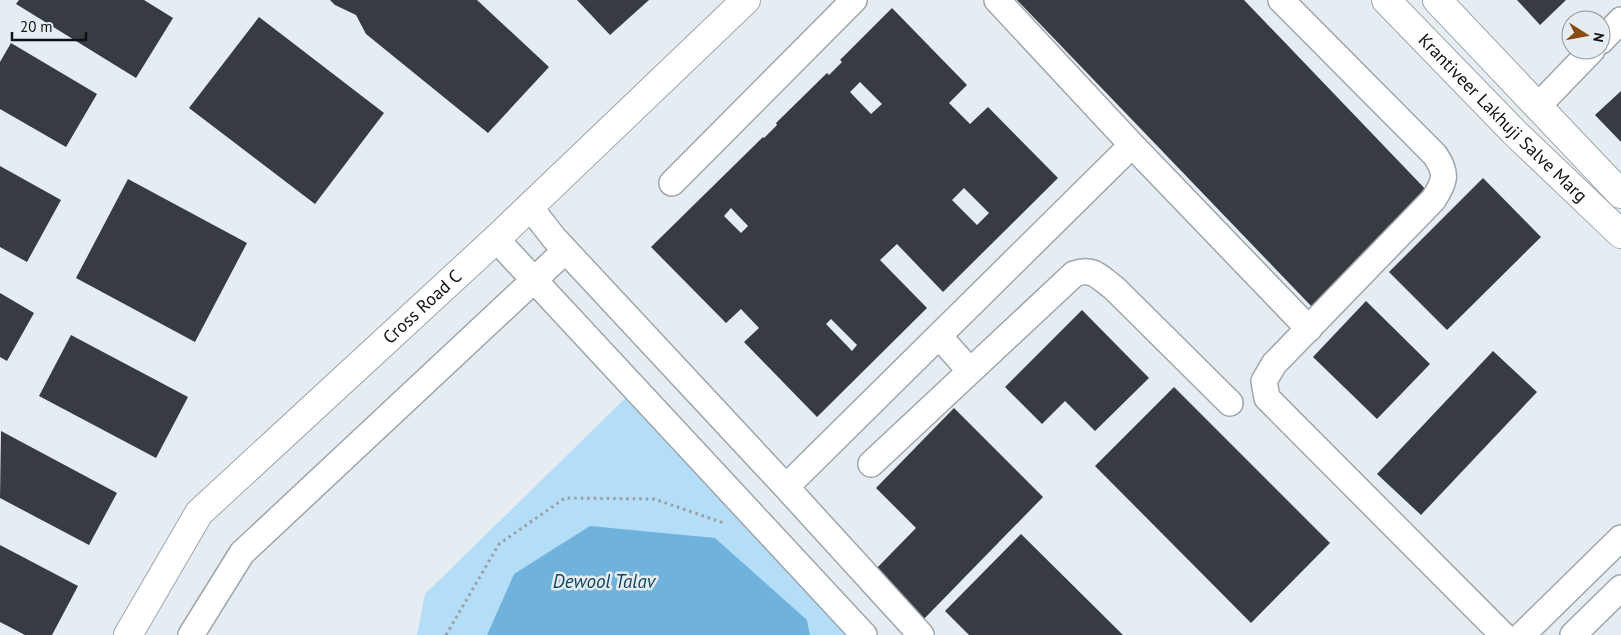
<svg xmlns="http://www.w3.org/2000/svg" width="1621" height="635" viewBox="0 0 1621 635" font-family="'PT Sans',sans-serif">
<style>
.green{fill:#b4ddf8}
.water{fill:#6fb2dc}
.building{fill:#363c41;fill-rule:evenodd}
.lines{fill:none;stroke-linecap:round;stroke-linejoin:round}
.minor-casing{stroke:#9ea6ab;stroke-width:28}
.major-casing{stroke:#9ea6ab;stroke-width:30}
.path{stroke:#989ea2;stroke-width:3;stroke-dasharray:2.5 4;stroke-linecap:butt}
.minor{stroke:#fff;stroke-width:25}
.major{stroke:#fff;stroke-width:28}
.labels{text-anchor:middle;stroke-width:5;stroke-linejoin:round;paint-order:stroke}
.street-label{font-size:18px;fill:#0f1214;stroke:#e5edf2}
.water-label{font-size:19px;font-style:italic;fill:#104662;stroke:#e5edf2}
</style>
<rect width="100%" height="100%" fill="#e5edf2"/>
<path class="green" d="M644,380l233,255h-67l-3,-15 -293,-46 -27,61h-70l8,-41z"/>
<path class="water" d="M590,526l125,12 92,82 3,15h-323l27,-61z"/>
<path class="building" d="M19,0h125l29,18 -37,60 -120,-74z
M330,0h147l72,67 -61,66 -122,-99 -10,-19 -21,-10z
M577,0h72l-39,35z
M1017,0h227l186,194 -117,114z
M1517,0h49l-26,25z
M892,8l75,77 -18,18 21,21 18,-17 70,71 -115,114 -46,-48 -17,16 47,48 -110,109 -73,-75 15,-14 -18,-19 -15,14 -75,-76 112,-110 1,1 13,-13 -1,-2 51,-50 2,2 13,-13 -2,-2zM860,82l22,22 -11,10 -21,-22zM964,188l25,25 -12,12 -25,-25zM731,208l17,18 -7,7 -17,-17zM831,319l26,26 -5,6 -26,-27z
M259,17l125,96 -69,91 -126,-96z
M11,43l86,51 -31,53 -66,-38v-47z
M1621,91v51l-26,-27z
M0,166l61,34 -34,62 -27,-15z
M1483,178l58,59 -94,93 -58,-58z
M128,179l119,64 -52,99 -119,-64z
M0,293l34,20 -27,48 -7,-4z
M1366,301l64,63 -53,55 -64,-62z
M1082,310l67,68 -54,53 -30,-30 -23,23 -37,-37z
M71,335l117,62 -32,61 -117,-62z
M1493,351l44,41 -116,123 -44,-41z
M1174,387l156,156 -79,80 -156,-157z
M954,408l89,89 -121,124 -49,-49 43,-44 -40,-40z
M1,431l116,62 -28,52 -89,-47z
M1021,534l102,101h-154l-24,-24z
M0,545l78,41 -26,49h-27l-25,-13z"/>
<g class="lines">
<defs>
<path id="minor" d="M997,0l135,145 177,184
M1281,0l154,155c13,19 10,27 -2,45l-159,164 -10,17 3,17 236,237
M1601,41l20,-21
M1537,107l55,-57
M672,183l182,-183
M529,206l25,32 232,249 135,148
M496,239l368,396
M939,336l31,35
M871,464l203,-190c19,-7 25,3 40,14l116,115
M786,487l346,-342
M191,635l51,-82 323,-302
M1522,635l99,-97
M1573,635l48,-47"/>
<g id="major">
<path id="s1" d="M1386,0l128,132 107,102"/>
<path d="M1437,0l184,194"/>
<path id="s2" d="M128,635l71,-122 297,-274 250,-239"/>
</g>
</defs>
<use href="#minor" class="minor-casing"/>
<use href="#major" class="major-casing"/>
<path class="path" d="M446,635l53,-91 66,-46 89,1 70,24"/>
<use href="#minor" class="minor"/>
<use href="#major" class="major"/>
</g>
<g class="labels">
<g class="street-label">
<text dy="6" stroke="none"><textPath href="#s1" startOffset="166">Krantiveer Lakhuji Salve Marg</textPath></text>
<text dy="6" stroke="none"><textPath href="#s2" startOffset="445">Cross Road C</textPath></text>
</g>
<g class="water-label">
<text x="604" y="588">Dewool Talav</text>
</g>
</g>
<g transform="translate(1586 35) rotate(101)"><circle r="24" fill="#e5edf2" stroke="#8f9599"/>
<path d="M0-4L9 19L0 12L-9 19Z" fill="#894b0f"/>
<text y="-8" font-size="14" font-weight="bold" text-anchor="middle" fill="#0f1214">N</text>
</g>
<path d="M12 32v8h74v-8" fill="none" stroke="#0f1214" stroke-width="2.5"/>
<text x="20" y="32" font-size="15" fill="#0f1214" stroke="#e5edf2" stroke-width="4" paint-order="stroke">20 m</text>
</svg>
